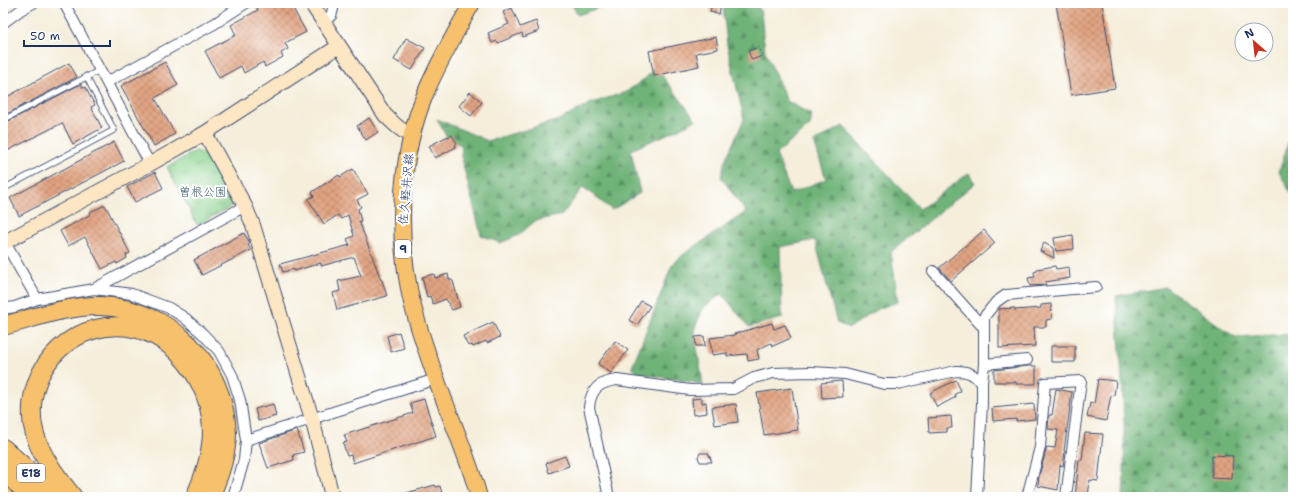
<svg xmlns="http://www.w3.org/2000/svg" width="1296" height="500" viewBox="0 0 1296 500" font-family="'Shantell Sans','Klee One',sans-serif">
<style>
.forest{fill:url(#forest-firs);stroke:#45716b}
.park{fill:url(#park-tufts);stroke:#528075}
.building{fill:url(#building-cross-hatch)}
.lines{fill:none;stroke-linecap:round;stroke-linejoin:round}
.lane-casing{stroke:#3c4c71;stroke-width:7}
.street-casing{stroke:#3c4c71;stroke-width:12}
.secondary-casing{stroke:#3c4c71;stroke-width:16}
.primary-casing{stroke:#3c4c71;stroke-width:18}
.highway-casing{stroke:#3c4c71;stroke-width:20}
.lane{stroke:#fff;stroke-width:5}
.street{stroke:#fff;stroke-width:10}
.secondary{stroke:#fce6c4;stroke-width:14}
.primary{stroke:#f7c06c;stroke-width:16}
.highway{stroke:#f7c06c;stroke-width:18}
.labels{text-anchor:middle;stroke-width:4;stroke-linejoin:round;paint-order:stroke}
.shield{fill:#fff;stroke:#5f6d8e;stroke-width:1}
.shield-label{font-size:11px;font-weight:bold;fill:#1b2f5e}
.street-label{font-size:12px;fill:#1b2f5e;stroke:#fff}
.park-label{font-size:12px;fill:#3c606c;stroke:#fff}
</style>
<defs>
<pattern id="forest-firs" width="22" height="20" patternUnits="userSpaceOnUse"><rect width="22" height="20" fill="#6fb378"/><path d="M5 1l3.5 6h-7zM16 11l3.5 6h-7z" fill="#5a9266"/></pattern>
<pattern id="park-tufts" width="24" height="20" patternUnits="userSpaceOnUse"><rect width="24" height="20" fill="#8ad18c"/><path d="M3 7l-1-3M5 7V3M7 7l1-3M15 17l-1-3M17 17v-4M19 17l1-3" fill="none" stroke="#70aa76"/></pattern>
<pattern id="building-cross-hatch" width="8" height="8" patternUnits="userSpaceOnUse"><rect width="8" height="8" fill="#e2a482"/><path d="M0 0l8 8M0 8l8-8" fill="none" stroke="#b6866e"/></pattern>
</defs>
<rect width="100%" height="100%" fill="#fff"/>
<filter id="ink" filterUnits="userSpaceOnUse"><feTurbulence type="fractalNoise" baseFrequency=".025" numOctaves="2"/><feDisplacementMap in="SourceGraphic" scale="8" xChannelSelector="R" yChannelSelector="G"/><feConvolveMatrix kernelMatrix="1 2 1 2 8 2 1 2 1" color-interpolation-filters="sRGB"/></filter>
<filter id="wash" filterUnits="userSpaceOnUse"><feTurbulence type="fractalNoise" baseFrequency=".012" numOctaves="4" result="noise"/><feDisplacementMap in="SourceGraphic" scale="16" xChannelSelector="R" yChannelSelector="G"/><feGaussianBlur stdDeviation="0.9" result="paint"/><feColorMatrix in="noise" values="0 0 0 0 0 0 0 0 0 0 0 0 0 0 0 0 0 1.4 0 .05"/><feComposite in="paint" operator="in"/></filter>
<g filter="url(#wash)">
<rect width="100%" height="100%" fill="#f5eedb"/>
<path class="forest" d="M571,3h41l-34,12z
M724,3h32l5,10 4,38 22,50 25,14 -2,11 -34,28 15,39 35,-14 -12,-37 29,-16 77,83 49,-36 6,10 -84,69 7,50 -18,6 -31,20 -12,-5 -22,-83 -35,7 2,71 -33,9 -27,-33 -18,13 -10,23 9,54 -66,-11 -5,-6 40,-102 12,-11 62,-42 -25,-35 4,-16 19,-42 -17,-74 -4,-39z
M655,66l41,54 -22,11 -43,19 9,43 -28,17 -29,-23 -21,28 -27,6 -16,14 -19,8 -19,-8 -20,-78 1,-11 -16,-10 -9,-17 51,22 71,-21 33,-17 34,-11 21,-15z
M1293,127v70l-14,-25z
M1166,287l69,50 58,-3v163h-170c4,-67 -2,-134 -7,-201z"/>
<path class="park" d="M196,151l9,3 27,49 -2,4 -33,18 -30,-58z"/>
<g id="blocks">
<path class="building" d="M264,3h26l16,29 -21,11 3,6 -7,4 2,4 -18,10 -2,-5 -19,11 -3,-7 -22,12 -14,-27 31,-16 -5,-10 27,-15 -2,-3z
M712,3h9l-2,11 -9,-2z
M1056,3h46l13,85 -44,7z
M512,8l8,19 16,-6 3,10 -16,6 -1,-4 -24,10 -1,-2 -5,2 -4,-10 21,-9 -6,-12z
M716,37l2,12 -22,4 3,13 -45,10 -5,-25z
M406,38l19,10 -13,22 -18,-10z
M758,47l4,9 -10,4 -4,-9z
M165,62l13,23 -23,13 20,36 -21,12 -33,-60z
M69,63l8,14 -74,39v-17z
M81,84l2,4 2,-1 10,18 -4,2 11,21 -29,16 -11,-21 -59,30v-29z
M470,92l12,10 -11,14 -12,-10z
M369,118l9,14 -12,8 -9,-14z
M452,135l5,8 -2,2 1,2 -21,11 -6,-12 19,-10v1z
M114,142l10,19 -105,55 -9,-18z
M353,169l15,25 -11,6 4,7 -3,2 3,12h-2l22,59h1l5,16 -50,14 -4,-17 7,-2 -2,-10 23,-5 -7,-19 -33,9v-3l-27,8v-2l-11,3 -3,-8 70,-19 -3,-6 7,-3 -6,-21 -7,4 -3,-4 -14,9 -16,-25 6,-3 -2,-4 27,-17 1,2z
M155,172l8,16 -28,14 -8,-15z
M105,205l25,48 -4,2 1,3 -10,6 -1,-2 -14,7 -17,-32 -17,9 -8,-15 31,-17 -1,-2z
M984,230l11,13 -44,38 -12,-13z
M244,233l6,10 -2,2 3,5 -49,25 -8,-15z
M1073,235l1,14 -18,2 -2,-13z
M1044,243l9,5 1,10 -14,-7z
M1055,266l1,3 13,-2 1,11 -25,4 1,3 -16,1 -2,-8 7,-1 -1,-5 3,-1v-2z
M434,274l1,4 13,-4 1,5 4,2 7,26 -8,3 -6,-11 -13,5 -3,-8 -3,1 -5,-20z
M641,301l9,5 -13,19 -8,-5z
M1051,304l1,15 -6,1v7h-12l1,19 -36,2v-39l16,-1v2l26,-2v-3z
M493,322l7,15 -13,6 -1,-2 -13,6 -1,-2 -4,1 -5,-10z
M772,323l2,6 11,-4 6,13 -18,8 -2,-3 -14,7 2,9 -11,2 -1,-7 -20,2v-3l-15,2 -2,-17 24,-3v-1z
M399,332l5,16 -13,4 -4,-16z
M704,336l1,10h-9l-1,-9z
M615,341l13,9 -17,23 -13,-9z
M1051,346h24v16h-24z
M1028,366h8v18h-20v-2h-22v-12z
M1098,379l18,2 -2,15 -3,-1 -5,26 -19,-4 3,-14 4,1z
M956,380l5,11 -6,3 1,3 -19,10 -7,-14z
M842,381l1,16 -21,1 -1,-15z
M792,388l6,42 -34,5 -7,-42z
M1056,389l16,3 -8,59h1l-2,15 -3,-1 -2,25 -20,-4 1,-10 8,-29 8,1 3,-18 -10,-1 1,-14h3z
M702,398v5l4,-1 1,11 -14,2 -1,-16z
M424,399l12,37 -83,27 -2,-8 -4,1 -4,-13 4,-1 -3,-7 69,-22 -3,-10z
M273,404l3,12 -18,5 -3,-12z
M736,404l2,18 -23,3 -3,-18z
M1034,404l1,15 -19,2v-2l-23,2 -1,-13z
M951,416l1,12h-5v4l-18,1 -1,-15z
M297,430l7,22 -11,3 1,5 -26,8 -9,-25z
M1085,433l18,1 -5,47 -8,-1 -2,17h-13l4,-37h3z
M700,453h8l4,9h-12l-2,-5z
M1212,455l21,1 -1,23 -20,-1z
M565,456l4,10 -20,7 -3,-10z
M435,485l1,2 4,-1 3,11h-40v-3z"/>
</g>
</g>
<g filter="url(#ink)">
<use href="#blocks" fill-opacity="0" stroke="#3c4c71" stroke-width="1"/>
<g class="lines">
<defs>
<path id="lane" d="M3,120l97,-50
M3,189l111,-59 -28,-54"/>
<path id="street" d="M64,3l86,161
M323,21l8,-5 2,-7 -1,-6
M3,23l19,-14 11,-6
M107,82l107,-58 32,-21
M3,239l34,60
M933,271l48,54 3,1
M94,289l151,-83
M3,309l12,-2 22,-8 57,-10 38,5 37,14 16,10 18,16 16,17 13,24 8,25 6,40 -2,20 -11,37
M984,364l43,-4
M982,383l2,-19v-47l12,-15 10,-7 90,-8
M246,440l190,-61
M609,497l-20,-90c2,-18 10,-25 28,-27l73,10 43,-1 21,-11 19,-5 39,-1 33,2 39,10h13l59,-13c13,0 17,3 26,12v21l-5,93
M1027,497l13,-50 5,-64 36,-2 -15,116"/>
<path id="secondary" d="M311,3l74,112c9,9 16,16 27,21
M205,133l40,73 8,19 59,194 16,61 4,17
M3,243l147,-79 55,-31 134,-87"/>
<path id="primary" d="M472,3c-16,29 -33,58 -46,89 -26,63 -30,135 -16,202 6,28 16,56 26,84 14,40 32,78 43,119"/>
<path id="highway" d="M3,326c31,-8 66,-21 98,-20 69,3 123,57 126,127 0,22 -8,44 -17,64
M3,448l55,49
M3,471l29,26
M3,496l1,1
M73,497c-17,-21 -35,-44 -40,-71 -10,-61 45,-112 105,-97 27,7 48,28 61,52 21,39 14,77 -4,116"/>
</defs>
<use href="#lane" class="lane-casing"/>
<use href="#street" class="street-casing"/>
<use href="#secondary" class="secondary-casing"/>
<use href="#primary" class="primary-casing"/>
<use href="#highway" class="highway-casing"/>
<use href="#lane" class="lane"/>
<use href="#street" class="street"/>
<use href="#secondary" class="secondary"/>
<use href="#primary" class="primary"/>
<use href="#highway" class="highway"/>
</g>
</g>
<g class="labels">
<g class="shield">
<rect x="395" y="240" width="16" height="18" rx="3"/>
<rect x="17" y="464" width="28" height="18" rx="3"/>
</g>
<g class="shield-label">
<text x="403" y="253">9</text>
<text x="31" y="477">E18</text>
</g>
<g class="street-label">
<text transform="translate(406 189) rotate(-85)" y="4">佐久軽井沢線</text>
</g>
<g class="park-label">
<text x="203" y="196">曽根公園</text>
</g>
</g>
<rect width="1296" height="500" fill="none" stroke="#fff" stroke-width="16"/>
<g transform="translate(1254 42) rotate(332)"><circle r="19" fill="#ffffff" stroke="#a4acbf"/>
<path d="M0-3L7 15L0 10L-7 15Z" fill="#c8321e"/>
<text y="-6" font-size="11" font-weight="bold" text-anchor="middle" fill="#1b2f5e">N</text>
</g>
<path d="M24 40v6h86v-6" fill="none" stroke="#1b2f5e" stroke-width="2"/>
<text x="30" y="40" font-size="12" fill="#1b2f5e" stroke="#ffffff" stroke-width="3" paint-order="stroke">50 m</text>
</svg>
